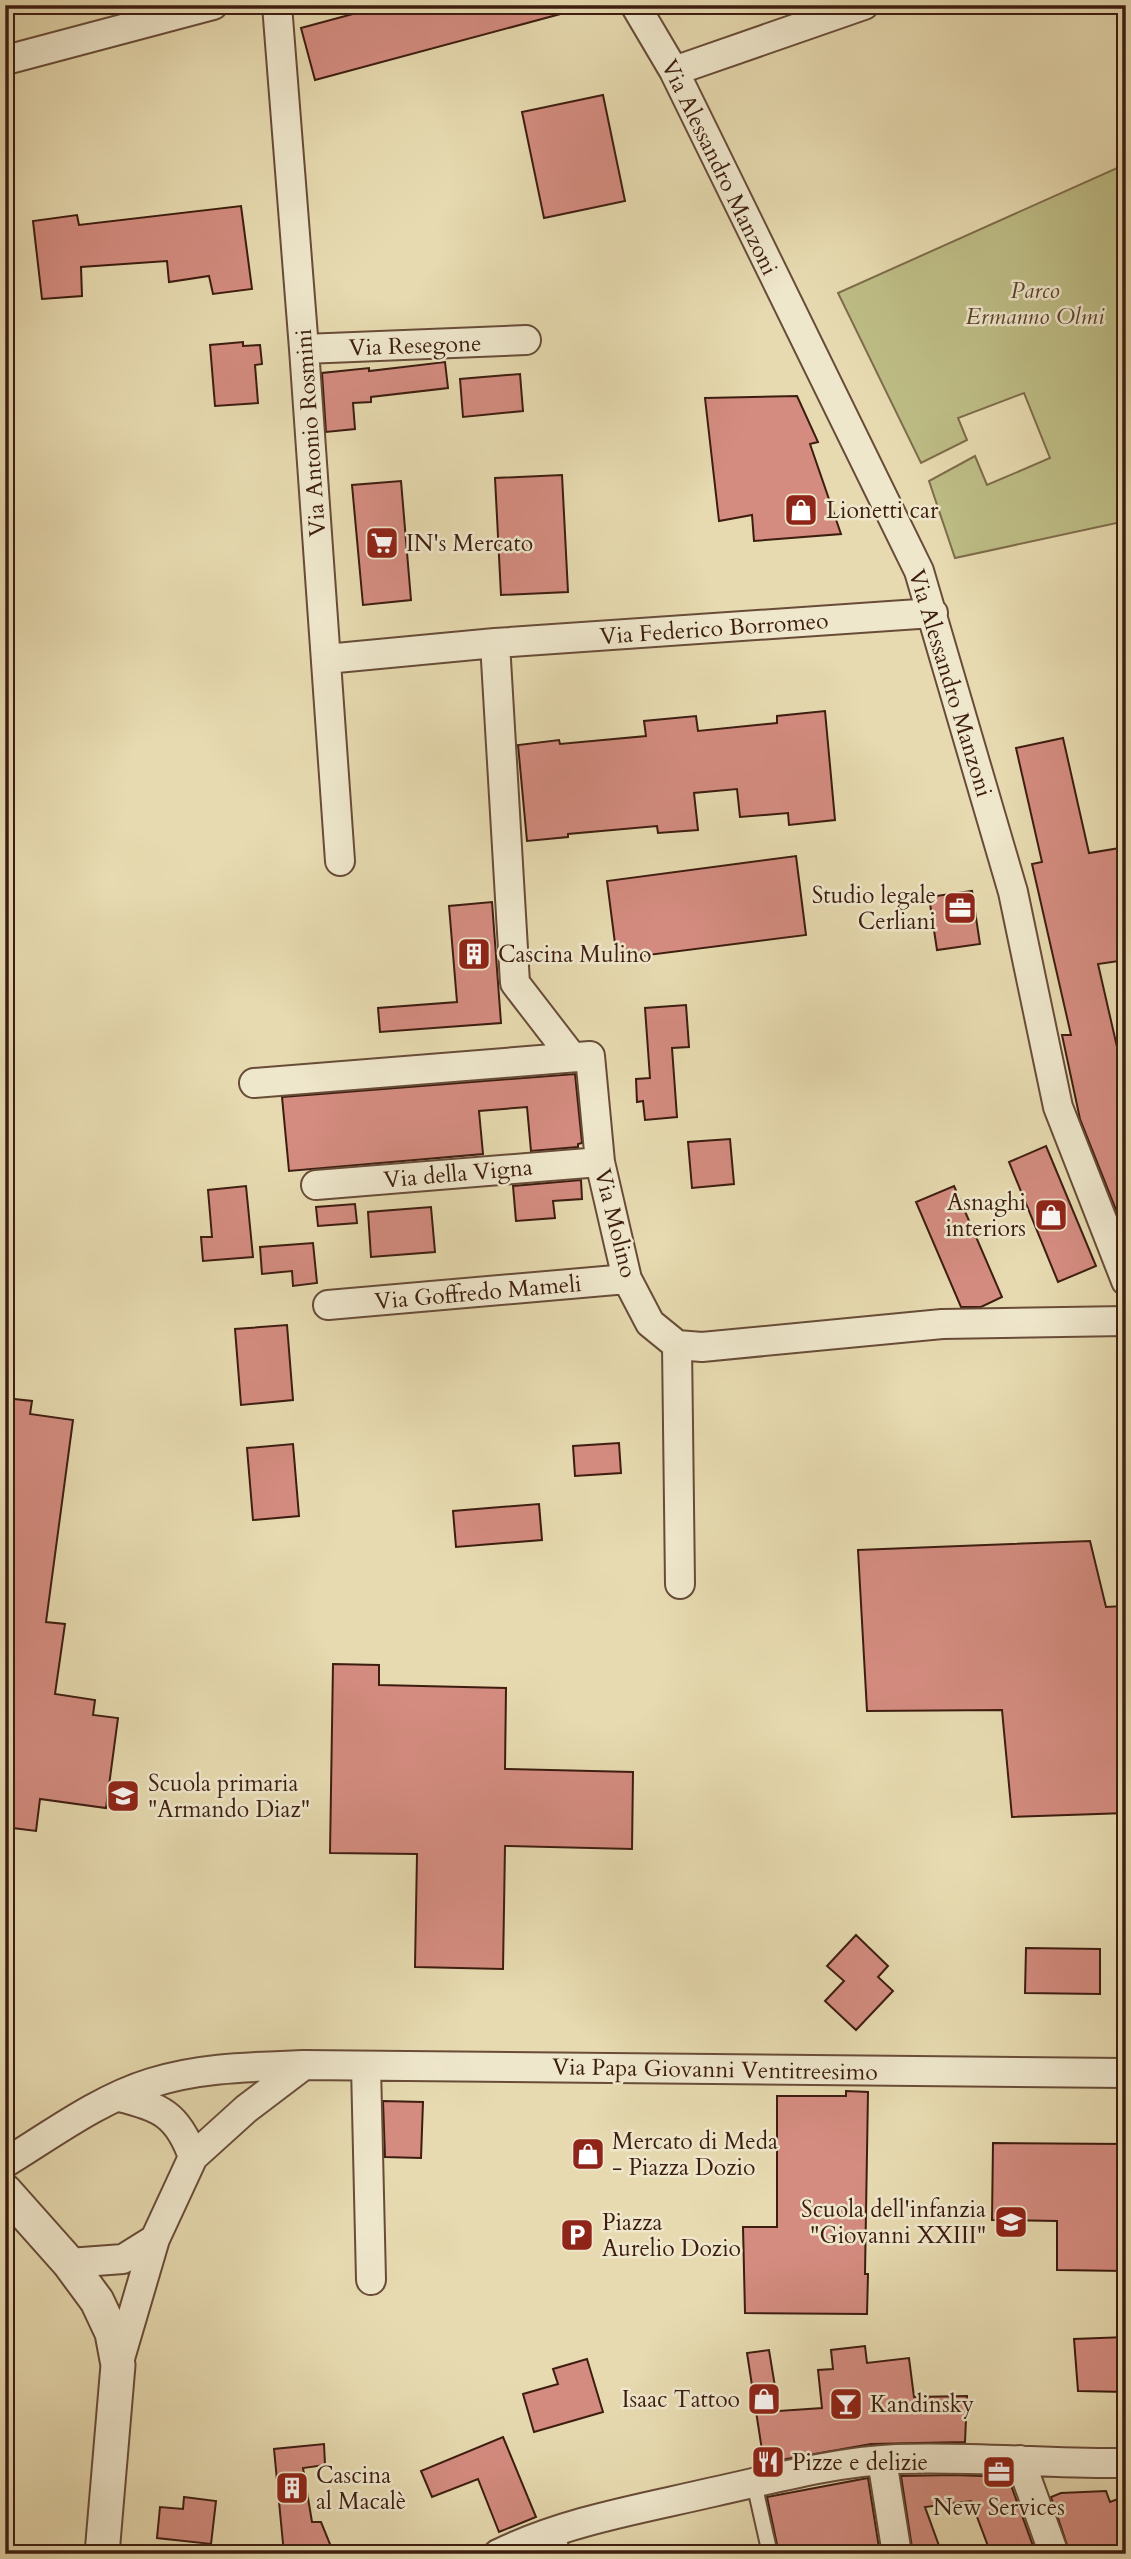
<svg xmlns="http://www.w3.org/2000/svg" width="1131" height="2559" viewBox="0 0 1131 2559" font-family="Cardo,serif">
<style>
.green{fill:#bebd86;stroke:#7e6d4b;stroke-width:2}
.building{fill:#d48c80;stroke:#3d1d10;stroke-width:2}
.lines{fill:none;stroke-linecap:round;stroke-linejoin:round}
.service-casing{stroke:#684c38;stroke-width:18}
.minor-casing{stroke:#684c38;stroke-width:32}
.tertiary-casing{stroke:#684c38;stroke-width:37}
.service{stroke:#efe7cc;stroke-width:14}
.minor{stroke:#efe7cc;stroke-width:28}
.tertiary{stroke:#efe7cc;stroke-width:33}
.labels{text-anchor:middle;stroke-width:5;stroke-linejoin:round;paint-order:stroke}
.street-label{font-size:23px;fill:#3d1d10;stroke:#efe7cc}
.park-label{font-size:23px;font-style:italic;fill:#5d452e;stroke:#efe7cc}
.poi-label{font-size:23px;fill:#3d1d10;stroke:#efe7cc;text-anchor:start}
</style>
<rect width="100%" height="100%" fill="#e7dab0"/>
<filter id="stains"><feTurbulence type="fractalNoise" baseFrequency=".00286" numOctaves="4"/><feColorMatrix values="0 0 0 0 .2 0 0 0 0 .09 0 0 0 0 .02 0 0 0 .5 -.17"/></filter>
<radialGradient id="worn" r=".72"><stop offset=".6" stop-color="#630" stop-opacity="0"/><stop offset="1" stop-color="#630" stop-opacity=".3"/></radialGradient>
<path class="green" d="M1126,164v357l-171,37 -26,-77 46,-25 12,29 63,-27 -26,-65 -66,25 9,22 -46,23 -83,-170z"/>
<path class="building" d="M386,5h181l1,7 -253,68 -14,-52z
M603,95l22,106 -81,17 -22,-106z
M241,206l11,83 -39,5 -4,-18 -40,6 -2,-21 -86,6 1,29 -40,3 -9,-78 44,-6 2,10z
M243,342v4l17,-1 2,19 -7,1 3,38 -43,3 -5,-61z
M445,362l3,26 -77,9v5l-18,1 2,26 -29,3 -4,-59 47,-5v3z
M520,374l3,37 -60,6 -3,-38z
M797,396l21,46 -8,2 31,90 -87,7 -2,-26 -33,6 -14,-123z
M562,475l6,117 -67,3 -6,-117z
M401,481l10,119 -48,5 -11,-120z
M825,711l10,109 -46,5 -1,-12 -48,4 -3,-28 -43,4 4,37 -40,3 -1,-7 -89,8v3l-41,4 -9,-96 41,-5 1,4 86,-8 -2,-15 52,-5 2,15 79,-8v-7z
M1063,738l26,115 37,-6v113l-28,4 28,122v149l-46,-116 -18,-84h9l-39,-171 10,-2 -26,-114z
M796,856l10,79 -189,24 -10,-78z
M972,891l8,53 -43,6 -8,-53z
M492,902l9,121 -121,9 -2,-24 79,-6 -8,-96z
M686,1005l3,42 -17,1 5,69 -32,3 -2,-19 -6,1 -1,-23 14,-1 -5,-70z
M575,1074l7,69 -4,1v3l-47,4 -4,-44 -48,4 4,43 -194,17 -7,-74z
M730,1139l4,45 -42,4 -4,-46z
M1046,1146l50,120 -38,16 -49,-120z
M581,1180l1,19 -29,2 2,17 -39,3 -3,-35z
M246,1186l7,71 -50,4 -2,-24h11l-4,-47z
M954,1186l48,111 -21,10h-20l-45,-105z
M355,1204l2,19 -39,3 -2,-19z
M431,1207l4,45 -64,5 -3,-45z
M313,1243l4,40 -24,3 -1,-15 -30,3 -2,-27z
M287,1325l6,75 -52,5 -6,-76z
M5,1398l27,3 -2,13 43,6 -27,202 19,2 -10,70 40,6 -2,15 25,3 -12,90 -66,-9 -4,32 -31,-4z
M619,1443l2,30 -46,3 -2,-30z
M293,1444l6,72 -46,4 -6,-72z
M539,1504l3,36 -86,7 -3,-36z
M1090,1541l16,66 17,-1 3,207 -114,4 -10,-107 -135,1 -9,-161z
M333,1664l46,1v20l127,3 -1,81 128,3 -1,77 -127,-3 -2,123 -88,-2 2,-113 -87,-1z
M856,1935l32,31 -10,11 15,14 -37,39 -31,-29 19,-20 -17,-15z
M1026,1948l74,1v45l-75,-1z
M846,2091l22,1 -3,182h3l-1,40 -122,-1 -2,-86h34v-131h69z
M383,2101l40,1 -2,56 -36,-1z
M993,2143l133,1v127l-69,-1v-49l-65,-1z
M1126,2337v55l-48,-1 -4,-52z
M865,2346l2,17 42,-5 5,39 53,-1 -2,46 -94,2 -107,19 -17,-110 22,-3 10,61 43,-3 -4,-38 15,-1 -2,-19z
M587,2359l16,53 -69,20 -11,-38 35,-10 -5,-15z
M503,2437l33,80 -37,15 -21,-53 -46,18 -11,-26z
M324,2444l1,21 -22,3 9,54h9l13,32h-50l-10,-105z
M953,2475l55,2 28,77h-45l-20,-53 -46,6 17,47h-29l-12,-78z
M868,2478l12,76h-101l-12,-57z
M1106,2491l4,11 16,-6v58h-56l-19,-57 10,-4z
M184,2497l32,4 -5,43 -54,-6 3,-31 23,2z"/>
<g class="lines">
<defs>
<path id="service" d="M754,2483l16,71
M556,2530l7,24"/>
<path id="minor" d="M277,5l27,344 36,512
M635,5l39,66 245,500 94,321 45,215 68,174
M5,57l1,3 207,-55
M674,71l190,-66
M304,349l222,-9
M495,643l20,340 57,74
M326,659l169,-16 438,-30
M254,1083l336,-27 10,106 27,117 23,44 27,22 25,2 240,-23 184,-3
M316,1185l284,-23
M328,1305l299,-26
M677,1345l3,239
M366,2066l5,214
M119,2097c42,10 59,18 74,60
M5,2163c46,-28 94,-64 146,-80 50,-16 102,-16 153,-18l822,8
M69,2263l54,-4 32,-20
M118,2365l37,-126 38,-82 53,-48 58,-44
M882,2460l15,94
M1020,2460l34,94
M498,2554c68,-33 142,-45 215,-62 60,-13 121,-30 183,-33 77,-3 153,5 230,4"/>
<path id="tertiary" d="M5,2191l64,72 28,38 15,32 6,32 -16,189"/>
</defs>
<use href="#service" class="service-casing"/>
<use href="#minor" class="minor-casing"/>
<use href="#tertiary" class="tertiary-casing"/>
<use href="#service" class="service"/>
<use href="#minor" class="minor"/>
<use href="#tertiary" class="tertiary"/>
</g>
<defs>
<symbol id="shop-square" viewBox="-11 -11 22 22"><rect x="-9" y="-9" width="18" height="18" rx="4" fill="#8f2418" stroke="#efe7cc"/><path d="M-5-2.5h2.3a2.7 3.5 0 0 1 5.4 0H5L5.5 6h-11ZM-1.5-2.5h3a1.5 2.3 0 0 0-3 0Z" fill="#fff"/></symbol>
<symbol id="supermarket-square" viewBox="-11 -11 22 22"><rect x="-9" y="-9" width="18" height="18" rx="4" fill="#8f2418" stroke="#efe7cc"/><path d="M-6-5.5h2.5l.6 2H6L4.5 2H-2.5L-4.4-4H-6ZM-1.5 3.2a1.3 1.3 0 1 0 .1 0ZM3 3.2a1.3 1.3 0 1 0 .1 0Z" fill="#fff"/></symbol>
<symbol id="office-square" viewBox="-11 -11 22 22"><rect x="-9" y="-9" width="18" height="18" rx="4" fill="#8f2418" stroke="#efe7cc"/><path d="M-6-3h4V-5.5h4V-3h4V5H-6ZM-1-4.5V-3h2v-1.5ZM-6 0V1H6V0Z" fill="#fff"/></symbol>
<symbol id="building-square" viewBox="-11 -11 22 22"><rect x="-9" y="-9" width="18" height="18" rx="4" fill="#8f2418" stroke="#efe7cc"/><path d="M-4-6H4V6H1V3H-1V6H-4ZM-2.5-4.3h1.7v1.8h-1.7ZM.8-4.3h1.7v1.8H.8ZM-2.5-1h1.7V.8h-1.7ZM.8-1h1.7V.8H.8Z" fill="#fff"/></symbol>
<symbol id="school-square" viewBox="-11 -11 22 22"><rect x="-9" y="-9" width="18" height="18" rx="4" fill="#8f2418" stroke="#efe7cc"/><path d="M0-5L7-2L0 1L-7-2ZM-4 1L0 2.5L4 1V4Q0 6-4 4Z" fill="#fff"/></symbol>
<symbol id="parking-square" viewBox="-11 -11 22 22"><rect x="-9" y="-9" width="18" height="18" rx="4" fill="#8f2418" stroke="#efe7cc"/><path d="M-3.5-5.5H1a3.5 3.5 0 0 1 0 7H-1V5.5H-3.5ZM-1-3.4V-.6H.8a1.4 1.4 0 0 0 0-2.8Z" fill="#fff"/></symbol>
<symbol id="bar-square" viewBox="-11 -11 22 22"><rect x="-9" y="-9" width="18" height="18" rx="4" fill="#8f2418" stroke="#efe7cc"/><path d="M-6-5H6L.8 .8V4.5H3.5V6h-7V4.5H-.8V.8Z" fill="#fff"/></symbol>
<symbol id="restaurant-square" viewBox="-11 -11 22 22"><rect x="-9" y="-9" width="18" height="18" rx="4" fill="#8f2418" stroke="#efe7cc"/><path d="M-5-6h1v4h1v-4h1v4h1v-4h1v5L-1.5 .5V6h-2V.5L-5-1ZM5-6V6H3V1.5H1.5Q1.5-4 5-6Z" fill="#fff"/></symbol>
</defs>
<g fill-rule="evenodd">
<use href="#shop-square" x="782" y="491" width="38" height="38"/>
<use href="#supermarket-square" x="363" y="524" width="38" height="38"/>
<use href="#office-square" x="941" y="889" width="38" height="38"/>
<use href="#building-square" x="455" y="935" width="38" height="38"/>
<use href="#shop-square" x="1032" y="1196" width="38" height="38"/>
<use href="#school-square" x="104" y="1777" width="38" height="38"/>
<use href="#shop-square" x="569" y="2135" width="38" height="38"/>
<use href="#school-square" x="992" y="2203" width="38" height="38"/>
<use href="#parking-square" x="558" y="2216" width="38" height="38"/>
<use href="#shop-square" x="745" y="2380" width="38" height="38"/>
<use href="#bar-square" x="827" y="2385" width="38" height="38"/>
<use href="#restaurant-square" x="749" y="2443" width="38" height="38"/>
<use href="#office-square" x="980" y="2453" width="38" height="38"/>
<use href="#building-square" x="273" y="2469" width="38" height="38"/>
</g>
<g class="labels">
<g class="street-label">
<text transform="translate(720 167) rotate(64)" y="8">Via Alessandro Manzoni</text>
<text transform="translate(415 345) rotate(-2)" y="8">Via Resegone</text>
<text transform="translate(310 433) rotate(-94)" y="8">Via Antonio Rosmini</text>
<text transform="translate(714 628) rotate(-4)" y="8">Via Federico Borromeo</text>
<text transform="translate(951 683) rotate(73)" y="8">Via Alessandro Manzoni</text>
<text transform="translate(458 1173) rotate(-5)" y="8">Via della Vigna</text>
<text transform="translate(616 1223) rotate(76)" y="8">Via Molino</text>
<text transform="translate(478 1292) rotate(-5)" y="8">Via Goffredo Mameli</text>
<text transform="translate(715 2069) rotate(1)" y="8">Via Papa Giovanni Ventitreesimo</text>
</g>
<g class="park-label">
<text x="1035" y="298">Parco<tspan x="1035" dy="26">Ermanno Olmi</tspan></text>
</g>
<g class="poi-label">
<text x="826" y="518">Lionetti car</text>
<text x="406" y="551">IN's Mercato</text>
<text x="936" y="903" text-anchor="end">Studio legale<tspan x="936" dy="26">Cerliani</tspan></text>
<text x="498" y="962">Cascina Mulino</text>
<text x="1026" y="1210" text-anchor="end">Asnaghi<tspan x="1026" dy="26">interiors</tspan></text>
<text x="148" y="1791">Scuola primaria<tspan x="148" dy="26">"Armando Diaz"</tspan></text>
<text x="612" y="2149">Mercato di Meda<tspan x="612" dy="26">- Piazza Dozio</tspan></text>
<text x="986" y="2217" text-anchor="end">Scuola dell'infanzia<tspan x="986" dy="26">"Giovanni XXIII"</tspan></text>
<text x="602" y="2230">Piazza<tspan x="602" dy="26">Aurelio Dozio</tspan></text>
<text x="740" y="2407" text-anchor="end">Isaac Tattoo</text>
<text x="870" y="2412">Kandinsky</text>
<text x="792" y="2470">Pizze e delizie</text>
<text x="316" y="2483">Cascina<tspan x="316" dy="26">al Macalè</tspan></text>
<text x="999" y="2515" text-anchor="middle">New Services</text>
</g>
</g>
<rect width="1131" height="2559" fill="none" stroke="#e7dab0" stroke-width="28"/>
<rect x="7" y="7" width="1117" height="2545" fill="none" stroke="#3d1d10" stroke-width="3.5"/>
<rect x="14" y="14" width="1103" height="2531" fill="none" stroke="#3d1d10" stroke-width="2"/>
<rect width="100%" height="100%" filter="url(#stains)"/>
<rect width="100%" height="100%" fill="url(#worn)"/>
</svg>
